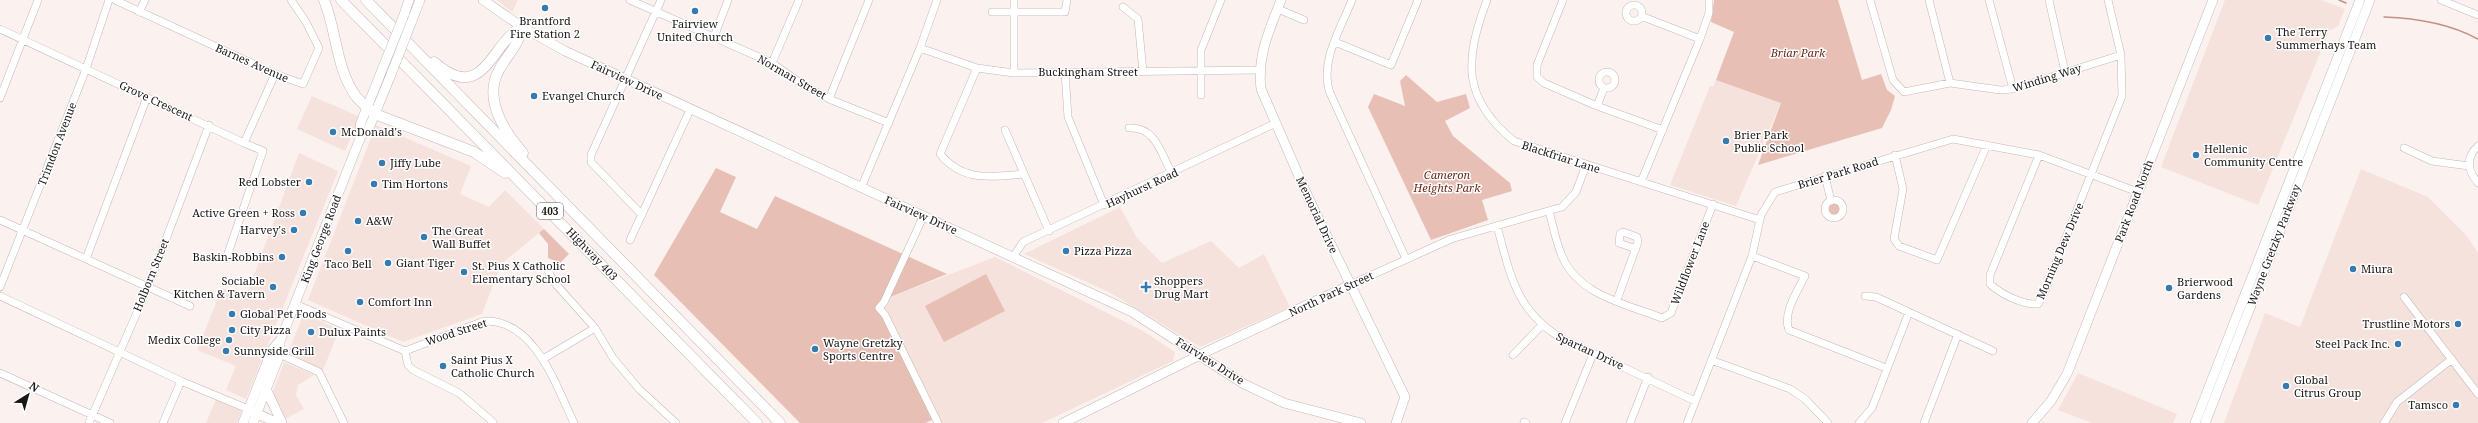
<svg xmlns="http://www.w3.org/2000/svg" width="2478" height="423" viewBox="0 0 2478 423" font-family="'Noto Serif',serif">
<style>
.built{fill:#f5e2dd}
.green{fill:#e8bfb5}
.lines{fill:none;stroke-linecap:round;stroke-linejoin:round}
.stream{stroke:#c49083;stroke-width:1.5}
.minor-casing{stroke:#c2b8b6;stroke-width:8}
.major-casing{stroke:#c2b8b6;stroke-width:10}
.highway-casing{stroke:#c2b8b6;stroke-width:11}
.minor{stroke:#fff;stroke-width:7}
.major{stroke:#fff;stroke-width:9}
.highway{stroke:#fff;stroke-width:10}
.major-bridge-casing{stroke:#c2b8b6;stroke-width:10;stroke-linecap:butt}
.major-bridge{stroke:#fff;stroke-width:9}
.poi-dot{fill:#357bb0;stroke:#fff;stroke-width:1.5}
.labels{text-anchor:middle;stroke-width:3;stroke-linejoin:round;paint-order:stroke}
.shield{fill:#fff;stroke:#5f5c5b;stroke-width:1}
.shield-label{font-size:10px;font-weight:bold;fill:#1a1615}
.poi-label{font-size:11px;fill:#1a1615;stroke:#fff;text-anchor:start}
.park-label{font-size:11px;font-style:italic;fill:#692819;stroke:#fff}
.street-label{font-size:11px;fill:#1a1615;stroke:#fff}
</style>
<rect width="100%" height="100%" fill="#fbf1ee"/>
<path class="built" d="M497,0h21l-6,12z
M2225,0h96l24,9 -7,17 -9,5 -71,174 -97,-38z
M1716,80l65,23 -45,103 -66,-21 40,-99 3,1z
M312,96l48,21 -15,34 -48,-22z
M376,125l95,41 -11,28 29,13 16,-17 39,39 -43,35 -19,50 -79,28 -95,-42z
M299,153l39,18 -92,228 -20,-9 10,-24 -39,-16 25,-62 24,9z
M2361,169l67,28 39,39 11,17v170h-254l41,-110 35,14z
M1120,207l17,31 25,25 49,-22 28,27 25,-14 26,53 -90,40 -91,-55 -85,-38z
M995,257l148,74 32,21 -2,9 -131,62h-109l-47,-105 -3,-18z
M304,313l35,17 -16,40 -35,-17z
M284,362l30,13 -16,10 -2,10 8,14 -19,10 -13,-25z
M2078,373l99,41 -4,9h-81l-34,-13z
M216,399l26,12 -5,12h-31z"/>
<path class="green" d="M1714,0h124l24,80 19,-6 6,16 8,6 -4,14 -9,18 -124,37 23,-62 -65,-23 18,-48 -23,-10z
M1406,75l31,27 29,-8 4,14 -25,13 8,15 57,47 2,8 -30,9 6,20 -57,20 -63,-133 6,-13 31,12 -5,-25z
M716,168l20,9 -16,35 37,17 18,-33 172,78 -64,26 3,18 46,102 -7,3h-125l-146,-148z
M1827 209a7 7 0 1 1 14 0a7 7 0 1 1-14 0Z
M544,229l25,25 -12,12 -2,-5 -7,-3v-14l-9,-11z
M986,274l19,37 -61,31 -19,-36z"/>
<g class="lines">
<path class="stream" d="M2339,0l7,3
M2384,17c32,1 66,7 94,22"/>
<defs>
<path id="minor" d="M115,0l160,74 28,10 16,-36 -13,-26 -15,-22
M630,0l142,63 30,21 27,15 60,24
M1352,0c-11,28 -33,62 -22,93l76,166
M1487,0c-22,59 -26,98 27,141l246,79
M1563,0l-26,65v12l7,6 53,23 66,24
M1870,0l23,80 11,12 46,-9 50,7 13,-1 108,-34
M1929,0l21,83
M1989,0l24,89
M2049,0l16,72
M2441,0l37,15
M1626 13a8 8 0 1 1 16 0a8 8 0 1 1-16 0Z
M1123,7l15,12 5,53
M1278,9l26,11
M139,12l6,-12
M992,12h73l2,-12
M1641,16l59,23
M0,29l244,114 31,-69
M714,37l14,-37
M1335,42l56,23 27,-65
M920,48l57,20 37,5 245,-3
M772,63l27,-63
M977,68l-37,86c23,28 50,23 83,20
M1065,72l3,45 36,88
M1599 80a8 8 0 1 1 16 0a8 8 0 1 1-16 0Z
M1014,73v-73
M1201,95v-45l20,-50
M0,98l38,-98
M829,99l40,-99
M1597,106l7,-18
M1129,128c26,-2 32,25 43,46
M1005,130l44,101
M2478,146c-13,12 -10,25 0,37
M2404,148l28,13 37,5
M1895,155l8,34 -9,50 5,7 38,14 50,-115
M2039,155l-49,120v9c11,10 32,21 48,20l6,-11 78,-197 -1,-41 -13,-55
M1825,176l6,25
M1641,182l59,-143 9,-26v-13
M861,188l59,-140 17,-48
M1825 209a9 9 0 1 1 18 0a9 9 0 1 1-18 0Z
M1549,211c4,15 7,31 13,45 16,39 64,48 100,62l9,-5 42,-109
M642,215l-51,-53v-7l70,-155
M923,217l-39,85 -5,6 6,7 53,108
M0,220l190,86
M1497,226c13,48 19,85 64,112l134,63
M630,240l60,-130
M1752,256l53,20c-7,14 -23,38 -16,54l97,38
M1013,257l10,-15 253,-119
M86,259l61,-162
M226,259l37,-108 -19,-8
M547,268l6,13 42,47 18,30 26,31 37,34
M1350,285l101,-46 111,-32 14,-15 10,-27
M0,287l86,-218 23,-69
M0,296l181,85 67,28
M1865,296l11,1 117,54
M2404,297l74,97
M1617,300l21,-58 -1,-5 -14,-5 -3,2 -1,9 17,6
M295,304l110,47 79,-30c51,-2 72,65 90,102
M405,351l3,14 5,5 46,23 34,29
M275,352l44,20 25,51
M1513,355l29,-30
M543,359l52,-31
M1711,360l79,29 15,10 23,24
M0,373l110,50
M1524,422l2,1
M89,423l59,-136 61,-162
M163,423l18,-42
M1565,423l28,-69
M1630,423l18,-46
M1687,423l65,-167 9,-41 14,-23 178,-53 86,16 99,37
M1859,423l13,-15 37,-96
M1924,423l34,-89
M2384,423l13,-21 55,-43"/>
<path id="major" d="M483,0l39,27 43,24 567,261 112,72 40,19 77,20
M1281,0c-12,31 -24,56 -20,89l47,108 97,200 -9,26
M404,15l5,-15
M411,23l9,-23
M361,136l-1,-11 24,-60
M266,389l16,34
M251,411l27,12
M243,423l29,-73 9,-11 80,-203 8,-8 23,-56
M253,423l27,-69v-13
M1063,423l147,-73 140,-65
M2032,423l19,-22 16,-27 146,-374
M2195,423l165,-423
M2205,423l165,-423"/>
<path id="highway" d="M324,0c12,29 12,65 29,92 5,9 14,15 22,22l99,38 31,21
M341,0l416,423
M366,0l414,423
M522,27c-2,17 -15,28 -23,43 -16,29 4,60 24,83
M434,62c50,44 57,-20 88,-35"/>
</defs>
<use href="#minor" class="minor-casing"/>
<use href="#major" class="major-casing"/>
<use href="#highway" class="highway-casing"/>
<use href="#minor" class="minor"/>
<use href="#major" class="major"/>
<use href="#highway" class="highway"/>
<defs>
<path id="major-bridge" d="M384,65l20,-50
M392,72l19,-49"/>
</defs>
<use href="#major-bridge" class="major-bridge-casing"/>
<use href="#major-bridge" class="major-bridge"/>
</g>
<g class="poi-dot">
<circle cx="545" cy="8" r="4"/>
<circle cx="695" cy="11" r="4"/>
<circle cx="2268" cy="38" r="4"/>
<circle cx="534" cy="96" r="4"/>
<circle cx="333" cy="132" r="4"/>
<circle cx="1726" cy="141" r="4"/>
<circle cx="2196" cy="155" r="4"/>
<circle cx="382" cy="163" r="4"/>
<circle cx="309" cy="182" r="4"/>
<circle cx="374" cy="184" r="4"/>
<circle cx="303" cy="213" r="4"/>
<circle cx="358" cy="221" r="4"/>
<circle cx="294" cy="230" r="4"/>
<circle cx="424" cy="237" r="4"/>
<circle cx="348" cy="251" r="4"/>
<circle cx="1066" cy="251" r="4"/>
<circle cx="282" cy="257" r="4"/>
<circle cx="388" cy="263" r="4"/>
<circle cx="2353" cy="269" r="4"/>
<circle cx="464" cy="272" r="4"/>
<circle cx="273" cy="287" r="4"/>
<path d="M1144 281h4v4h4v4h-4v4h-4v-4h-4v-4h4z"/>
<circle cx="2169" cy="288" r="4"/>
<circle cx="360" cy="302" r="4"/>
<circle cx="232" cy="314" r="4"/>
<circle cx="2458" cy="324" r="4"/>
<circle cx="232" cy="330" r="4"/>
<circle cx="311" cy="332" r="4"/>
<circle cx="229" cy="340" r="4"/>
<circle cx="2398" cy="344" r="4"/>
<circle cx="815" cy="349" r="4"/>
<circle cx="226" cy="351" r="4"/>
<circle cx="443" cy="366" r="4"/>
<circle cx="2286" cy="386" r="4"/>
<circle cx="2456" cy="405" r="4"/>
</g>
<g class="labels">
<rect class="shield" x="537" y="203" width="26" height="16" rx="3"/>
<g class="shield-label">
<text x="550" y="215">403</text>
</g>
<g class="poi-label">
<text x="545" y="25" text-anchor="middle">Brantford<tspan x="545" dy="13">Fire Station 2</tspan></text>
<text x="695" y="28" text-anchor="middle">Fairview<tspan x="695" dy="13">United Church</tspan></text>
<text x="2276" y="36">The Terry<tspan x="2276" dy="13">Summerhays Team</tspan></text>
<text x="542" y="100">Evangel Church</text>
<text x="341" y="136">McDonald's</text>
<text x="1734" y="139">Brier Park<tspan x="1734" dy="13">Public School</tspan></text>
<text x="2204" y="153">Hellenic<tspan x="2204" dy="13">Community Centre</tspan></text>
<text x="390" y="167">Jiffy Lube</text>
<text x="301" y="186" text-anchor="end">Red Lobster</text>
<text x="382" y="188">Tim Hortons</text>
<text x="295" y="217" text-anchor="end">Active Green + Ross</text>
<text x="366" y="225">A&amp;W</text>
<text x="286" y="234" text-anchor="end">Harvey's</text>
<text x="432" y="235">The Great<tspan x="432" dy="13">Wall Buffet</tspan></text>
<text x="1074" y="255">Pizza Pizza</text>
<text x="274" y="261" text-anchor="end">Baskin-Robbins</text>
<text x="396" y="267">Giant Tiger</text>
<text x="348" y="268" text-anchor="middle">Taco Bell</text>
<text x="472" y="270">St. Pius X Catholic<tspan x="472" dy="13">Elementary School</tspan></text>
<text x="2361" y="273">Miura</text>
<text x="265" y="285" text-anchor="end">Sociable<tspan x="265" dy="13">Kitchen &amp; Tavern</tspan></text>
<text x="1154" y="285">Shoppers<tspan x="1154" dy="13">Drug Mart</tspan></text>
<text x="2177" y="286">Brierwood<tspan x="2177" dy="13">Gardens</tspan></text>
<text x="368" y="306">Comfort Inn</text>
<text x="240" y="318">Global Pet Foods</text>
<text x="2450" y="328" text-anchor="end">Trustline Motors</text>
<text x="240" y="334">City Pizza</text>
<text x="319" y="336">Dulux Paints</text>
<text x="221" y="344" text-anchor="end">Medix College</text>
<text x="823" y="347">Wayne Gretzky<tspan x="823" dy="13">Sports Centre</tspan></text>
<text x="2390" y="348" text-anchor="end">Steel Pack Inc.</text>
<text x="234" y="355">Sunnyside Grill</text>
<text x="451" y="364">Saint Pius X<tspan x="451" dy="13">Catholic Church</tspan></text>
<text x="2294" y="384">Global<tspan x="2294" dy="13">Citrus Group</tspan></text>
<text x="2448" y="409" text-anchor="end">Tamsco</text>
</g>
<g class="park-label">
<text x="1798" y="57">Briar Park</text>
<text x="1447" y="179">Cameron<tspan x="1447" dy="13">Heights Park</tspan></text>
</g>
<g class="street-label">
<text transform="translate(252 63) rotate(24)" y="4">Barnes Avenue</text>
<text x="1088" y="76">Buckingham Street</text>
<text transform="translate(792 77) rotate(30)" y="4">Norman Street</text>
<text transform="translate(2047 78) rotate(-17)" y="4">Winding Way</text>
<text transform="translate(627 80) rotate(25)" y="4">Fairview Drive</text>
<text transform="translate(156 101) rotate(25)" y="4">Grove Crescent</text>
<text transform="translate(57 144) rotate(-69)" y="4">Trimdon Avenue</text>
<text transform="translate(1561 157) rotate(18)" y="4">Blackfriar Lane</text>
<text transform="translate(1838 173) rotate(-17)" y="4">Brier Park Road</text>
<text transform="translate(1142 188) rotate(-25)" y="4">Hayhurst Road</text>
<text transform="translate(2134 201) rotate(-69)" y="4">Park Road North</text>
<text transform="translate(921 215) rotate(24)" y="4">Fairview Drive</text>
<text transform="translate(1317 215) rotate(65)" y="4">Memorial Drive</text>
<text transform="translate(321 239) rotate(-69)" y="4">King George Road</text>
<text transform="translate(2274 245) rotate(-69)" y="4">Wayne Gretzky Parkway</text>
<text transform="translate(2060 251) rotate(-67)" y="4">Morning Dew Drive</text>
<text transform="translate(592 254) rotate(46)" y="4">Highway 403</text>
<text transform="translate(1690 263) rotate(-69)" y="4">Wildflower Lane</text>
<text transform="translate(151 275) rotate(-68)" y="4">Holborn Street</text>
<text transform="translate(1331 294) rotate(-25)" y="4">North Park Street</text>
<text transform="translate(456 332) rotate(-18)" y="4">Wood Street</text>
<text transform="translate(1590 351) rotate(25)" y="4">Spartan Drive</text>
<text transform="translate(1210 361) rotate(32)" y="4">Fairview Drive</text>
</g>
</g>
<g transform="translate(28 395) rotate(37)" stroke="#ffffff" stroke-width="3" paint-order="stroke">
<path d="M0-3L7 15L0 10L-7 15Z" fill="#1a1615"/>
<text y="-6" font-size="11" font-weight="bold" text-anchor="middle" fill="#1a1615">N</text>
</g>
</svg>
